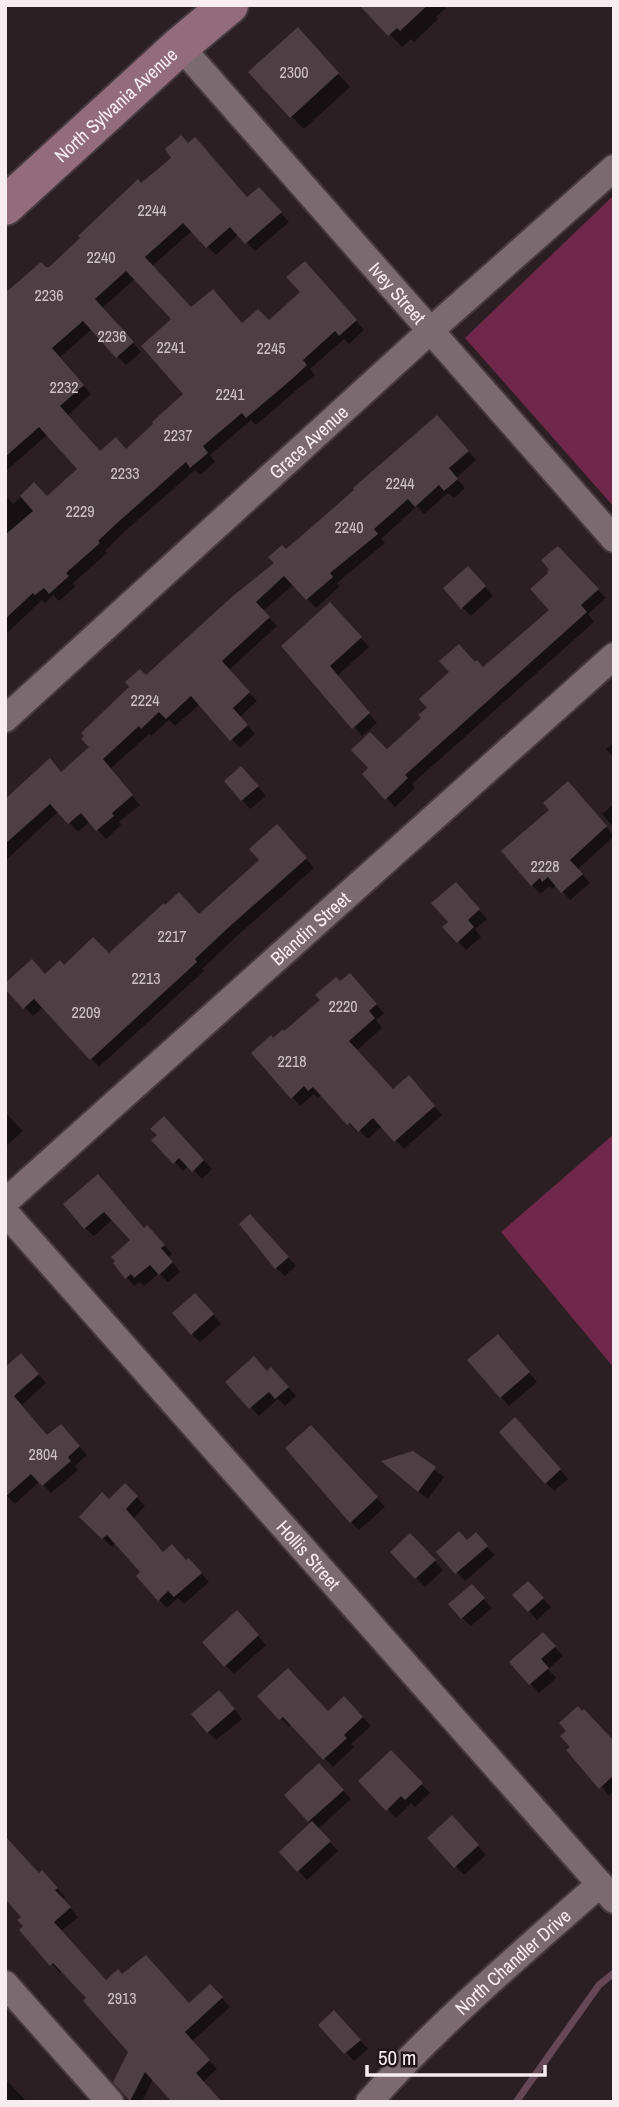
<svg xmlns="http://www.w3.org/2000/svg" width="619" height="2107" viewBox="0 0 619 2107" font-family="'Archivo Narrow',sans-serif">
<style>
.green{fill:#6f2849}
.shadow{fill:#0007;fill-rule:evenodd}
.lines{fill:none;stroke-linecap:round;stroke-linejoin:round}
.stream{stroke:#664755;stroke-width:7}
.building{fill:#4e3f44;fill-rule:evenodd}
.minor-casing{stroke:#463a3f;stroke-width:30}
.secondary-casing{stroke:#463a3f;stroke-width:42}
.minor{stroke:#7b6a70;stroke-width:26}
.secondary{stroke:#936c7c;stroke-width:38}
.labels{text-anchor:middle;stroke-width:6;stroke-linejoin:round;paint-order:stroke}
.number-label{font-size:16px;fill:#cdc2c5}
.street-label{font-size:19px;fill:#f7edf0;stroke:#22151a}
</style>
<rect width="100%" height="100%" fill="#2c1f24"/>
<path class="green" d="M614,195v312l-149,-169z
M614,1134v234l-113,-136z"/>
<path class="shadow" d="M362,5h82l2,3 -10,9 2,2 -24,23 -3,-3 -9,8z
M310,42l40,45 -46,42 -13,-13z
M142,185l106,14 19,-2 22,25 -34,29 -16,-17 -23,21 -24,-24 -40,35 40,43 51,16 26,-3 33,-30 11,-21 51,59 -15,14 -5,-5 -34,30 5,6 -15,12 -44,38 -5,-5 -41,35 5,7 -15,13 -5,-5 -71,62 -19,19 2,2 -34,30 3,3 -17,15 -6,-6 -8,8 -3,-3 -37,35v-141l8,10 21,-19 13,13 33,-29 -32,-35 -43,38v-166zM136,278l38,42 12,74 -59,56 -26,3 -34,-37 24,-22 -32,-36 33,-29 34,36 15,-13 -39,-44z
M446,426l30,34 -20,18 9,10 -11,10 -6,-5 -24,21 -7,-8 -36,33 4,4 -48,40 3,3 -24,22 -22,-24 -31,27 14,15 -48,44 28,31 -17,16 15,17 -15,14 -40,-44 -25,22 -6,-6 -18,16 -2,-2 -39,35 30,36 -21,17 2,3 -15,14 -16,-18 -12,11 -19,-21 -54,50v-60l57,-27 29,-27 55,-70 130,-114 10,-12z
M557,548l49,50 -18,16 6,8 -182,162 3,4 -20,19 -31,-32 59,-57 52,-54 8,5 68,-59 -1,-37z
M476,577l17,19 -22,20 -9,-9z
M338,613l31,34 -32,29 40,47 -15,13 -78,-90z
M614,743v15l-8,-9z
M250,777l16,19 -16,13 -24,-27z
M576,792l38,44 -36,33 12,14 -20,17 -13,-15 -5,4 -3,-3 -9,8 -37,-43z
M614,804v24l-12,-14z
M285,835l29,33 -77,68 -35,33 2,2 -105,96 -55,-61 -11,10 -28,-30 104,-31 91,-39z
M464,892l23,27 -12,10 6,8 -15,13 -8,-8 -8,-20z
M340,983l18,1 26,29 -8,7 6,8 -26,23 37,40 24,-5 25,29 -38,34 -22,-23 -14,13 -9,-9 -2,2 -35,-38 -4,4 -4,-4 -14,12 -8,-9 -18,-57z
M5,1112l18,19 -18,16z
M164,1119l48,50 -10,10 -13,-14 -6,6 -29,-31 5,-5z
M98,1177l46,53 12,6 16,18 -3,3 11,15 -12,10 -9,-9 -15,13 -4,-4 -6,4 -19,-23 18,-22 -20,-22 -19,17 -9,-8z
M259,1225l37,41 -11,10 -9,-8z
M203,1303l18,21 -21,18 -8,-8z
M506,1344l31,38 -28,24 -40,-46z
M5,1364l3,3 21,-3 17,19 -24,22 26,32 21,-2 18,20 -12,11 3,4 -27,23 -11,-12 -25,23 -10,-10z
M267,1373l13,4 16,19 -11,10 -7,-7 -19,17 -32,-34z
M523,1428l45,51 -14,12 -8,-8z
M320,1436l65,71 -26,23 -8,-8z
M413,1453l31,24 -16,22 -36,-29z
M125,1485l20,21 -12,13 31,35 33,14 12,14 -25,22 -6,-6 -11,10 -8,-8 -16,-28 -27,-30 -4,5 -31,-30 28,-15z
M475,1535l20,20 -30,26 -27,-29 29,-10z
M419,1544l24,26 -18,17 -33,-34z
M528,1583l23,24 -14,13 -22,-25z
M480,1595l12,13 -21,18 -9,-8z
M245,1621l21,24 -32,29 -30,-32z
M551,1643l12,13 -15,13 8,9 -17,15 -28,-31z
M260,1696l68,17 16,-15 27,28 -20,18 3,3 -21,20 -41,-43 -3,3z
M228,1701l14,18 -26,21 -8,-8z
M614,1743v48l-5,5 -36,-49z
M391,1753l39,40 -15,14 -4,-4 -15,15 -35,-37z
M328,1774l23,25 -33,30 20,22 -31,29 -26,-28 31,-28 -26,-28z
M460,1826l26,29 -22,20 -35,-37z
M39,1875l12,6 14,16 -3,2 16,18 -17,14 45,51 16,-6 68,29 29,-10 11,12 -38,34 25,28 -14,13 -50,-3 -11,23h-9l-18,-21 15,-30 -42,-53 -26,-27 -2,2 -8,-9 -27,-38z
M343,2020l25,29 -14,12 -34,-36z
M5,2079l5,5 17,18h-22z"/>
<g class="lines">
<path class="stream" d="M516,2102l83,-117 15,-12"/>
</g>
<path class="building" d="M359,5h69l-28,26 -3,-3 -9,8z
M298,27l41,46 -49,45 -42,-46z
M181,135l7,8 7,-6 52,60 12,-10 23,25 -37,32 -15,-17 -24,21 -23,-25 -38,34 46,50 22,-18 29,34 16,-14 11,11 31,-28 -14,-15 19,-16 52,59 -18,16 -4,-5 -32,29 4,5 -15,14 -46,39 -4,-5 -39,33 5,7 -18,15 -4,-6 -70,62 -18,17 2,2 -34,30 3,3 -20,18 -5,-6 -9,7 -2,-2 -28,26v-84l28,-24 -13,-15 14,-14 13,14 30,-27 -38,-42 -34,30v-164l36,-31 5,5h3l31,-29 -2,-2 60,-57 3,4 30,-25 -6,-9zM126,271l45,48 -30,27 42,48 -31,28 1,2 -27,25 -10,-12 -16,14 -40,-45 24,-21 -32,-37 31,-27 33,37 18,-16 -39,-43z
M437,415l32,36 -20,17 9,11 -14,12 -5,-6 -24,22 -7,-8 -34,30 4,5 -48,39 3,4 -27,23 -22,-24 -28,26 14,15 -48,44 28,31 -17,16 15,17 -18,16 -39,-45 -25,23 -7,-7 -18,17 -2,-3 -36,33 30,36 -21,18 2,3 -18,15 -15,-18 -13,11 -18,-20 -45,40v-45l45,-41 11,14 28,-25 -8,-8 3,-3 -3,-3 48,-46 -4,-5 15,-13 6,6 88,-80 40,-32 -6,-6 14,-12 4,4 13,-11 55,-48 -1,-2z
M558,546l41,43 -18,16 6,7 -182,163 3,3 -23,22 -23,-26 6,-6 -17,-18 19,-18 17,17 34,-31 -3,-3 9,-7 -8,-9 30,-27 -10,-11 20,-17 16,18 2,-2 6,7 66,-57 -19,-21 18,-16 -1,-1 2,-2 -8,-10z
M468,566l18,20 -25,23 -18,-21z
M330,602l32,35 -32,29 40,47 -18,16 -71,-83z
M241,766l18,20 -18,15 -17,-20z
M568,781l39,45 -37,34 13,14 -22,19 -13,-16 -6,5 -2,-4 -9,8 -30,-35 48,-41 -6,-7z
M277,824l30,34 -78,69 -34,32 2,3 -107,98 -56,-61 -11,10 -18,-20v-6l27,-24 13,15 15,-14 4,5 29,-28 16,16 55,-50 1,2 14,-13 20,22 60,-54 -10,-11z
M456,882l24,27 -12,11 6,7 -17,16 -15,-16 6,-5 -17,-19z
M350,973l27,31 -8,7 6,7 -26,23 44,48 16,-14 26,31 -41,36 -21,-24 -15,14 -8,-9 -3,2 -34,-38 -5,4 -4,-5 -13,13 -40,-46 20,-18 2,3 10,-9 1,2 36,-31 -5,-5 21,-18 4,4z
M164,1116l40,44 -12,12 -13,-14 -6,6 -22,-24 6,-5 -7,-6z
M98,1174l46,54 3,-3 18,20 -4,3 12,14 -14,13 -9,-10 -16,13 -3,-4 -6,5 -12,-16 2,-2 -4,-4 19,-17 -26,-28 -20,17 -21,-25z
M250,1214l39,43 -14,12 -36,-45z
M195,1293l19,21 -23,21 -19,-22z
M498,1334l32,38 -30,26 -33,-38z
M21,1353l18,21 -25,22 33,39 14,-11 19,22 -12,11 3,4 -29,25 -11,-12 -26,23v-130z
M254,1356l13,15 4,-4 18,20 -14,12 -6,-7 -20,17 -24,-27z
M515,1417l46,52 -16,15 -46,-52z
M311,1425l67,72 -28,26 -65,-75z
M413,1451l23,16 -18,25 -37,-31z
M125,1483l13,13 -12,13 37,43 9,-8 14,16 3,-2 13,15 -28,24 -6,-6 -10,10 -22,-25 4,-4 -33,-37 -5,4 -23,-22 23,-25 7,7z
M459,1531l8,9 9,-8 12,14 -33,28 -19,-22z
M410,1533l26,27 -21,19 -25,-27z
M528,1581l16,17 -16,14 -16,-17z
M472,1584l13,14 -24,21 -13,-15z
M237,1610l22,25 -35,32 -22,-25z
M543,1632l13,14 -15,13 8,9 -20,17 -20,-23z
M288,1668l40,43 16,-15 19,21 -19,18 3,3 -24,22 -40,-43 -4,3 -22,-24z
M219,1690l16,19 -28,24 -16,-19z
M578,1706l4,5 2,-2 30,32v34l-15,14 -33,-39 4,-3 -10,-11 6,-5 -7,-8z
M391,1750l32,33 -18,17 -4,-4 -15,15 -28,-30z
M319,1763l25,27 -36,32 -24,-27z
M452,1815l27,30 -25,23 -27,-30z
M312,1821l19,20 -34,31 -18,-20z
M5,1836l34,37 3,-3 16,18 -3,2 16,17 -17,15 52,58 12,-11 4,5 24,-19 43,48 21,-19 13,13 -38,35 25,28 -14,13 26,29h-50l-27,-30 -15,29 -17,-19 15,-30 -45,-51 3,-3 -33,-35 -3,3 -31,-36 4,-4 -6,-6 4,-3 -16,-18z
M334,2010l27,30 -17,14 -26,-29z"/>
<g class="lines">
<defs>
<g id="minor">
<path id="s1" d="M180,46l434,493"/>
<path id="s2" d="M5,719l425,-388 184,-163"/>
<path id="s3" d="M5,1202l609,-546"/>
<path id="s4" d="M5,1212l609,688"/>
<path d="M5,1984l105,118"/>
<path id="s5" d="M369,2102c70,-79 152,-148 231,-218"/>
</g>
<g id="secondary">
<path id="s6" d="M5,206l175,-160 49,-41"/>
</g>
</defs>
<use href="#minor" class="minor-casing"/>
<use href="#secondary" class="secondary-casing"/>
<use href="#minor" class="minor"/>
<use href="#secondary" class="secondary"/>
</g>
<g class="labels">
<g class="number-label">
<text x="294" y="78">2300</text>
<text x="152" y="216">2244</text>
<text x="101" y="263">2240</text>
<text x="49" y="301">2236</text>
<text x="112" y="342">2236</text>
<text x="171" y="353">2241</text>
<text x="271" y="354">2245</text>
<text x="64" y="393">2232</text>
<text x="230" y="400">2241</text>
<text x="178" y="441">2237</text>
<text x="125" y="479">2233</text>
<text x="400" y="489">2244</text>
<text x="80" y="517">2229</text>
<text x="349" y="533">2240</text>
<text x="145" y="706">2224</text>
<text x="545" y="872">2228</text>
<text x="172" y="942">2217</text>
<text x="146" y="984">2213</text>
<text x="343" y="1012">2220</text>
<text x="86" y="1018">2209</text>
<text x="292" y="1067">2218</text>
<text x="43" y="1460">2804</text>
<text x="122" y="2004">2913</text>
</g>
<g class="street-label">
<text dy="7" stroke="none"><textPath href="#s6" startOffset="150">North Sylvania Avenue</textPath></text>
<text dy="7" stroke="none"><textPath href="#s1" startOffset="329">Ivey Street</textPath></text>
<text dy="7" stroke="none"><textPath href="#s2" startOffset="411">Grace Avenue</textPath></text>
<text dy="7" stroke="none"><textPath href="#s3" startOffset="410">Blandin Street</textPath></text>
<text dy="7" stroke="none"><textPath href="#s4" startOffset="458">Hollis Street</textPath></text>
<text dy="7" stroke="none"><textPath href="#s5" startOffset="201">North Chandler Drive</textPath></text>
</g>
</g>
<rect width="619" height="2107" fill="none" stroke="#f7edf0" stroke-width="14"/>
<path d="M367 2065v10h178v-10" fill="none" stroke="#f7edf0" stroke-width="3.5"/>
<text x="378" y="2065" font-size="21" fill="#f7edf0" stroke="#22151a" stroke-width="5" paint-order="stroke">50 m</text>
</svg>
